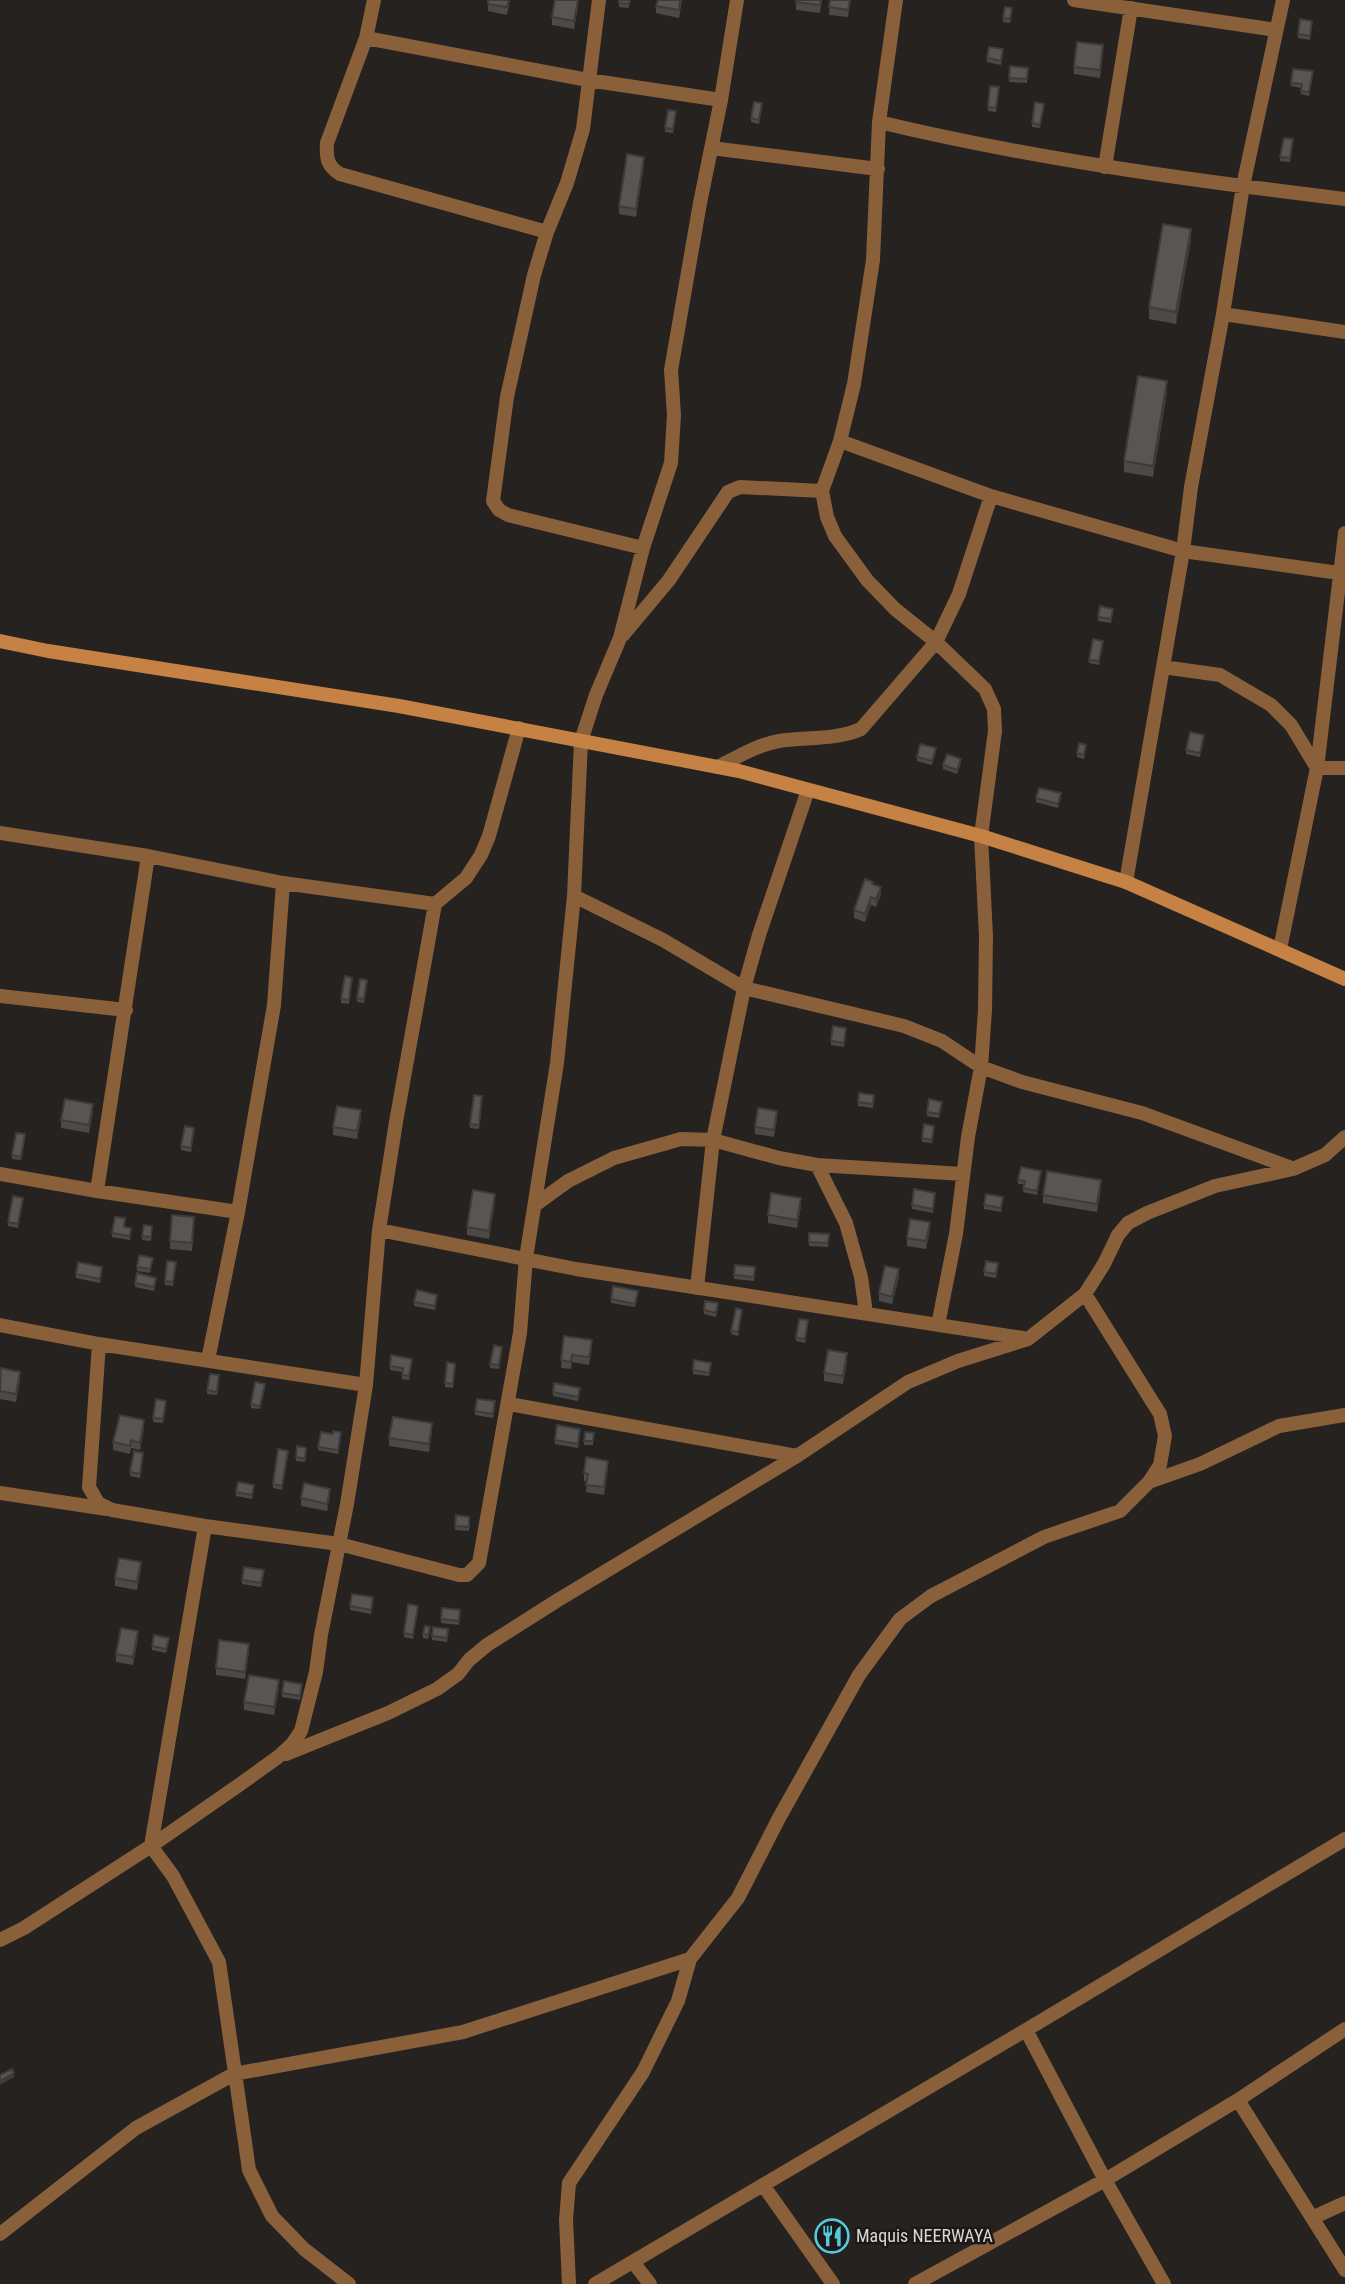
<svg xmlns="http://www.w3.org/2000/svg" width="1345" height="2284" viewBox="0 0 1345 2284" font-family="'Roboto Condensed',sans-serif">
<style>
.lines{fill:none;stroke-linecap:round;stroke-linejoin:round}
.street{stroke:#8a603b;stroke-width:14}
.secondary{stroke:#c68144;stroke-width:14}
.wall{fill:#4c4947}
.shaded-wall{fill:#3e3c3a}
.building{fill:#585553;stroke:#3e3c3a;stroke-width:2}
.labels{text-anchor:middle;stroke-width:5;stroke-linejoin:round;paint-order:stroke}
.poi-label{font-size:18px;fill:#dad8d7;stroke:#1b1917;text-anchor:start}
</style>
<rect width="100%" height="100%" fill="#252220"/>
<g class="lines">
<path class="street" d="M374,0l-8,38 -39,105c-1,15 0,23 13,31l207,58
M599,0l-16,129 -16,54 -20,49 -13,43 -27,122 -14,104 6,9 9,5 135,33
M1074,0l202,30
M366,38l222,42 133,20
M879,122c154,37 310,58 466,77
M711,148l167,21
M1105,167l26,-159
M1223,314l122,18
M840,441l151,55 192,55 156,22
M822,491l5,26 8,19 32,44 28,29 41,33 49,47 9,20 1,22 -14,105 5,100 -1,74 -4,57 -13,70 -12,97 -18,91
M623,635l46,-55 59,-88 12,-5 82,4 18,-50 14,-57 19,-124 6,-138 17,-122
M1163,667l57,8 51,30 20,20 26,43h28
M718,767c19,-10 39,-22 61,-26 27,-4 57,-1 82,-12l75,-87 23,-48 32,-98
M0,833l148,23 135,27
M1126,882l57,-331 8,-64 32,-173 20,-128 40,-186
M574,896l89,44 81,48 160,38 38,15 39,26 41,15 120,31 150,55
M1280,949l37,-181 28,-235
M0,996l126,14
M817,1165l29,58 15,54 5,36
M0,1174l97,17 141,21
M97,1191l51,-335
M535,1205l33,-24 46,-23 67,-19 32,1 66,18 38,7 146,9
M379,1230l197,39 447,69
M697,1288l16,-148 31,-152 15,-53 49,-145
M0,1325l99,19 267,41
M99,1344l-10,143 9,16 14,7 93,16 134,18 120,31h8l12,-12 41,-230 6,-75 31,-195 17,-167 7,-155 15,-46 24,-57 23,-90 28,-85 3,-48 -3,-45 29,-167 21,-103 16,-100
M208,1360l30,-148 36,-207 9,-122 152,21
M509,1404l288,52
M1149,1482l51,-18 79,-38 66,-11
M0,1493l107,16
M205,1526l-54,320 22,30 46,86 30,208 23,46 32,33 45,35
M286,1754l102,-41 49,-24 21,-15 11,-14 18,-15 71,-45 239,-144 111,-74 50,-21 70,-22 57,-45 19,-30 14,-29 10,-12 19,-10 68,-27 78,-17 32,-14 20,-18
M0,1940l24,-12 127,-82 88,-61 39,-28 15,-14 8,-12 15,-59 5,-37 26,-131 19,-119 13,-155 17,-108 39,-218 31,-26 15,-23 8,-19 30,-108
M1026,2030l79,150 59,104
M1238,2100l107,170
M763,2185l70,99
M1314,2217l31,-14
M0,2234l136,-106 98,-54 229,-42 227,-73 48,-61 41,-80 80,-143 41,-56 31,-23 113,-59 76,-26 29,-29 11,-17 5,-29 -5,-22 -75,-120
M633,2262l17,22
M569,2284l-3,-64 3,-37 74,-111 35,-71 12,-42
M595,2284l431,-254 319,-191
M915,2284l190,-104 133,-80 107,-71"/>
<path class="secondary" d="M0,641l48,10 351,55 340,65 242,65 145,46 219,97"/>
</g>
<path class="wall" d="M510,0l-3,15 -19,-4v-7z
M619,0h11l-1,8 -10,-1z
M682,0l-3,18 -23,-5v-7z
M822,0l-2,13 -24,-3v-8z
M830,0h21l-3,17 -19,-2z
M578,7l-4,22 -22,-4v-8z
M1012,12l-2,11 -7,-1v-4z
M1312,25l-2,15 -12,-2v-4z
M1103,52l-3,26 -26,-4v-7z
M1003,53l-2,12 -14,-3v-4z
M1010,66l18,2 -1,15 -18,-1z
M1313,75l-4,21 -8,-2v-6l-10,-2v-3z
M990,86l9,1 -3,25 -8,-1z
M762,107l-3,17 -8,-2v-4z
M1044,107l-4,21 -8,-1v-4z
M676,115l-3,18 -8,-1v-4z
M1293,143l-3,19 -10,-1v-4z
M644,164l-8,53 -17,-3v-8z
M1191,240l-15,84 -27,-5v-12z
M1167,392l-14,85 -29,-5v-11z
M1113,613l-2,10 -13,-2v-4z
M1103,645l-4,20 -10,-2v-3z
M1204,739l-4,18 -14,-3v-4z
M1086,749l-2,10 -7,-2v-4z
M936,752l-4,13 -15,-4v-4z
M961,763l-4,11 -14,-5v-4z
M1061,797l-3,11 -22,-6v-4z
M873,884l8,11 -5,12 -5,-2 -6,17 -11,-4v-8z
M352,981l-3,23 -8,-1v-4z
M367,984l-3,19 -7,-1v-4z
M846,1032l-2,15 -13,-2v-4z
M859,1093l15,2 -1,13 -15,-2z
M482,1096l-3,33 -9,-1v-4z
M942,1106l-3,12 -12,-2v-4z
M93,1112l-4,21 -28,-5v-8z
M361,1118l-4,21 -24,-4v-8z
M777,1118l-3,19 -19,-3v-7z
M934,1130l-2,13 -10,-1v-4z
M194,1132l-3,20 -10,-2v-4z
M25,1138l-4,22 -9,-1v-4z
M1041,1175l-4,20 -14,-3 1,-8h-6v-4z
M1101,1188l-4,24 -54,-9v-8z
M935,1197l-2,16 -21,-4v-4z
M495,1201l-6,38 -22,-4v-8z
M1003,1201l-2,11 -17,-3v-4z
M23,1202l-5,26 -10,-2v-4z
M801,1206l-4,22 -29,-5v-8z
M194,1225l-2,26 -22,-2v-8z
M152,1226l-1,15 -9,-1v-4z
M930,1230l-4,19 -19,-3v-8z
M131,1232l-1,8 -18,-3v-4z
M809,1233l20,1 -1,13 -19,-1z
M153,1261l-3,12 -13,-2v-4z
M735,1265l20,2 -1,14 -20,-2z
M176,1266l-3,20 -8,-1v-4z
M998,1267l-2,11 -12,-2v-4z
M102,1271l-2,12 -24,-5v-4z
M899,1277l-7,27 -13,-3v-8z
M156,1282l-2,9 -19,-4v-4z
M638,1295l-3,12 -24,-4v-4z
M437,1299l-2,11 -21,-4v-4z
M718,1307l-2,10 -12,-3v-4z
M742,1313l-4,23 -7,-2v-3z
M808,1324l-3,19 -9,-2v-3z
M564,1336l28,11 -3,18 -17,-3 -1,7 -10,-1z
M502,1351l-3,18 -9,-1v-4z
M847,1361l-4,23 -19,-3v-8z
M412,1363l-3,17 -7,-1v-7l-12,-2v-4z
M455,1364l-2,24 -8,-1v-4z
M711,1367l-2,9 -16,-2v-4z
M0,1371l20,9 -4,22 -16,-3z
M219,1379l-2,16 -10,-1v-4z
M265,1388l-5,21 -9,-1v-4z
M553,1392h27l-2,9 -25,-5z
M166,1405l-3,18 -10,-1v-4z
M495,1405l-2,13 -18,-3v-4z
M144,1428l-4,22 -9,-2 -1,6 -17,-4v-8z
M432,1431l-3,21 -40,-6v-8z
M585,1432l9,1 -1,12h-9z
M580,1433l-2,15 -23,-4v-4z
M341,1436l-3,18 -20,-4v-3z
M306,1452l-1,10 -9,-1v-4z
M288,1455l-6,35 -9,-2v-4z
M143,1457l-3,21 -10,-2v-4z
M608,1469l-4,26 -18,-3 1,-11h-3v-8z
M254,1489l-2,10 -16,-3v-4z
M330,1497l-3,14 -26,-5v-8z
M456,1515l13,2v14l-14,-1z
M141,1569l-4,21 -22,-4v-8z
M264,1574l-3,13 -19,-3v-4z
M373,1601l-2,13 -21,-4v-4z
M442,1608l18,2 -1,15 -18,-2z
M418,1610l-5,29 -9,-2v-4z
M430,1631l-2,8 -5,-1v-4z
M448,1633l-1,9 -15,-2v-4z
M138,1639l-5,26 -17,-3v-8z
M169,1642l-3,11 -14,-3v-4z
M249,1652l-4,27 -29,-4v-7z
M279,1688l-5,27 -30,-5v-8z
M302,1688l-2,12 -18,-3v-4z"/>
<path class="shaded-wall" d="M578,0v7l-4,22v-8z
M644,157v7l-8,53v-8z
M1191,229v11l-15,84v-12z
M1167,381v11l-14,85v-11z
M881,887v8l-5,12v-8z
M871,897v8l-6,17v-8z
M93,1104v8l-4,21v-8z
M361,1110v8l-4,21v-8z
M1101,1180v8l-4,24v-8z
M495,1194v7l-6,38v-8z
M801,1198v8l-4,22v-8z
M930,1222v8l-4,19v-8z
M899,1269v8l-7,27v-7z
M847,1353v8l-4,23v-8z
M20,1372v8l-4,22v-8z
M144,1420v8l-4,22v-7z
M432,1423v8l-3,21v-8z
M608,1461v8l-4,26v-8z
M330,1489v8l-3,14v-7z
M141,1562v7l-4,21v-8z
M138,1631v8l-5,26v-8z
M249,1644v8l-4,27v-7z
M279,1680v8l-5,27v-8z
M14,2073v4l-14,8v-4z"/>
<path class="building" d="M488,0h21l-2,7 -19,-3z
M555,0h23l-4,21 -22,-4z
M619,0h11l-1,4 -10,-1z
M658,0h22l-1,10 -23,-4z
M796,0h25l-1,5 -24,-3z
M830,0h20l-2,10 -19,-3z
M1005,7l7,1 -2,11 -7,-1z
M1300,19l12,2 -2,15 -12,-2z
M1077,42l26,3 -3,25 -26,-3z
M989,47l14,2 -2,12 -14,-3z
M1010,66l18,2 -1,11 -18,-1z
M1293,69l20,2 -4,21 -8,-1 1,-7 -11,-1z
M990,86l9,1 -3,21 -8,-1z
M754,102l8,1 -3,17 -8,-2z
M1035,102l9,2 -4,21 -8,-2z
M668,110l8,1 -3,18 -8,-1z
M1284,138l9,1 -3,19 -10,-1z
M627,154l17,3 -8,52 -17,-3z
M1163,224l28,5 -15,83 -27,-5z
M1138,376l29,5 -14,85 -29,-5z
M1100,606l13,3 -2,10 -13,-2z
M1093,639l10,2 -4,20 -10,-1z
M1190,732l14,3 -4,18 -14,-3z
M1079,743l7,2 -2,10 -7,-2z
M920,744l16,4 -4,13 -15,-4z
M947,754l14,5 -4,11 -14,-5z
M1039,788l22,5 -3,11 -22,-6z
M865,879l8,3 -1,2 9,3 -5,12 -5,-2 -6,17 -11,-4z
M345,976l7,2 -3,22 -8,-1z
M360,979l7,1 -3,19 -7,-1z
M833,1026l13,2 -2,15 -13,-2z
M859,1093l15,2 -1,9 -15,-2z
M474,1095l8,1 -3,29 -9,-1z
M65,1099l28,5 -4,21 -28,-5z
M929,1099l13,3 -3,12 -12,-2z
M337,1106l24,4 -4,21 -24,-4z
M758,1108l19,3 -3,19 -19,-3z
M924,1124l10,2 -2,14 -10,-2z
M185,1126l9,2 -3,20 -10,-2z
M16,1133l9,1 -4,23 -9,-2z
M1021,1167l20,4 -4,20 -14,-3 2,-7 -7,-1z
M1047,1171l54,9 -4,24 -54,-9z
M914,1189l21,4 -2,16 -21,-4z
M473,1190l22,4 -6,37 -22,-4z
M771,1193l30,5 -4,22 -29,-5z
M986,1194l17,3 -2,11 -17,-3z
M13,1196l10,2 -5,26 -10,-2z
M172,1215l22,2 -2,26 -22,-2z
M115,1217l10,1 -1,9 7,1 -1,8 -18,-3z
M910,1219l20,3 -4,19 -19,-3z
M144,1225l8,1 -1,11 -9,-1z
M809,1233l20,1 -1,9 -19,-1z
M139,1255l14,3 -3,11 -13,-2z
M167,1261l9,1 -3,20 -8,-1z
M986,1261l12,2 -2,11 -12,-2z
M78,1262l24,5 -2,12 -24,-5z
M735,1265l20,2 -1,10 -20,-2z
M885,1266l14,3 -7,28 -13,-4z
M137,1273l19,5 -2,9 -19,-4z
M613,1286l25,5 -3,13 -24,-5z
M417,1290l20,5 -2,11 -21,-4z
M705,1301l13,2 -2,10 -12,-3z
M736,1308l6,2 -4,22 -7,-1z
M799,1319l9,1 -3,19 -9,-1z
M564,1336l28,4 -3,17 -17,-2 -1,7 -10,-2z
M494,1345l8,2 -3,18 -9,-1z
M828,1350l19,3 -4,23 -19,-3z
M391,1355l21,4 -3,17 -7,-1 1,-7 -13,-2z
M694,1360l17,3 -2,10 -16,-3z
M447,1362l8,2 -2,20 -8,-1z
M1,1368l19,4 -4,22 -16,-3z
M210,1374l9,1 -2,17 -10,-2z
M255,1382l10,2 -5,22 -9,-2z
M554,1383l26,5 -2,9 -25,-5z
M156,1399l10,2 -3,18 -10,-1z
M477,1399l18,2 -2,13 -18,-3z
M120,1415l24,5 -4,23 -9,-3 -1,6 -17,-4z
M393,1417l39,6 -3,21 -40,-6z
M557,1425l23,4 -2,15 -23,-4z
M333,1431l8,1 -3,18 -20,-3 3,-15 12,2z
M585,1432l9,1 -1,8h-9z
M297,1446l9,2 -1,11 -9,-2z
M278,1449l10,2 -6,35 -9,-2z
M134,1451l9,2 -3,21 -10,-2z
M586,1457l22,4 -4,26 -18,-2 2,-11 -4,-1z
M238,1482l16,3 -2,10 -16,-3z
M304,1483l26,6 -3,15 -26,-6z
M456,1515l13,2v10l-14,-1z
M119,1558l22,4 -4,20 -22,-4z
M244,1567l20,3 -3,13 -19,-3z
M352,1594l21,3 -2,13 -21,-4z
M408,1604l10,2 -5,29 -9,-2z
M442,1608l18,2 -1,11 -18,-2z
M425,1626l5,1 -2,8 -5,-1z
M433,1627l15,2 -1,9 -15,-2z
M121,1628l17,3 -5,26 -17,-3z
M154,1635l15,3 -3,11 -14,-3z
M219,1640l30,4 -4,28 -29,-4z
M249,1675l30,5 -5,27 -30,-5z
M284,1681l18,3 -2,12 -18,-3z
M12,2069l2,4 -14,8v-6z"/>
<defs>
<symbol id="restaurant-ring" viewBox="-11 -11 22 22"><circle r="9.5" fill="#1b1917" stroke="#54cade" stroke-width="1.5"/><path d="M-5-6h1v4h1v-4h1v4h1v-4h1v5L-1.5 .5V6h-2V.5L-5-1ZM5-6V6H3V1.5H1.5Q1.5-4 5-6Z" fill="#54cade"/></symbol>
</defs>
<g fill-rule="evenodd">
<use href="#restaurant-ring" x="813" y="2217" width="38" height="38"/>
</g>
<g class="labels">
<g class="poi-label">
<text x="856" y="2242">Maquis NEERWAYA</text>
</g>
</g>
</svg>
